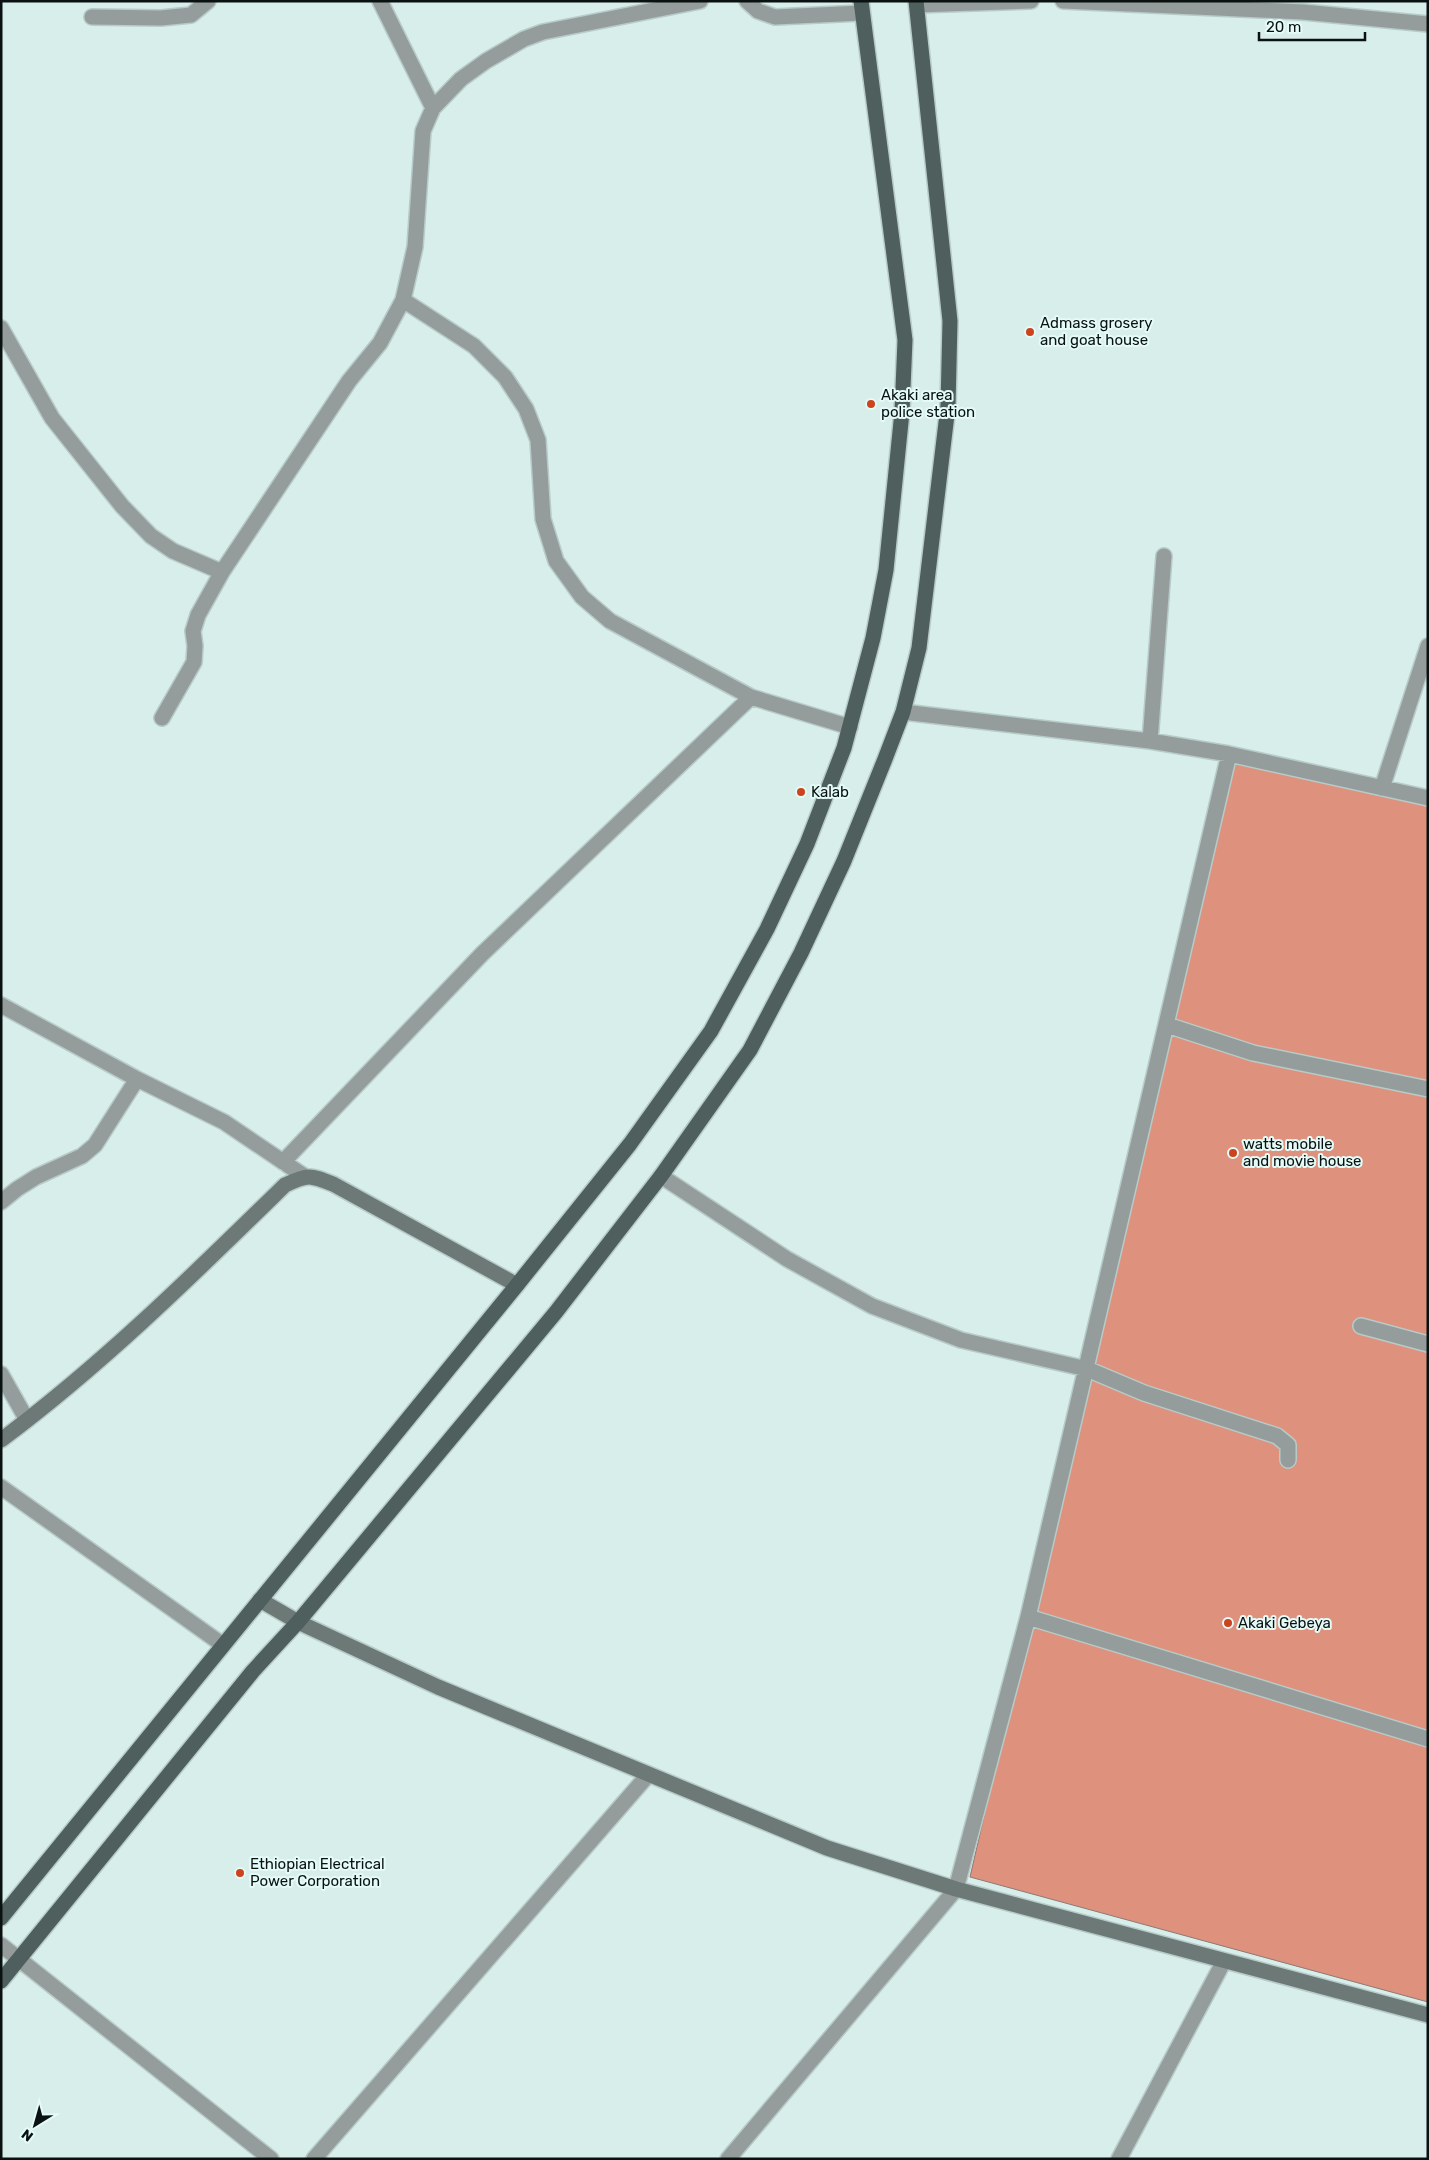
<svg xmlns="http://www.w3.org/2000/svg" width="1429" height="2160" viewBox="0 0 1429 2160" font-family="Rubik,sans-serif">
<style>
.building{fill:#de917d;stroke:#8c7a75}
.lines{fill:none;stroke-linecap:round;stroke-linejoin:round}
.street-casing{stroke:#b7cbc8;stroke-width:18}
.secondary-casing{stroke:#b7cbc8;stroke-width:18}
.primary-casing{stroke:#b7cbc8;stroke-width:18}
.street{stroke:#949d9c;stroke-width:15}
.secondary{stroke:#6c7977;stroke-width:15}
.primary{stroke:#4f5f5d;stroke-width:15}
.poi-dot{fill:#cc431d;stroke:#e5fbf8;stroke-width:2}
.labels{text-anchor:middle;stroke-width:4;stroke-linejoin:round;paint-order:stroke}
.poi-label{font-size:15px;fill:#0a1211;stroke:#e5fbf8;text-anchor:start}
</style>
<rect width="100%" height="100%" fill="#d8eeeb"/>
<path class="building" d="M1229,754l199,44v1204l-458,-125z"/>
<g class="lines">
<defs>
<path id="street" d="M380,1l53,107
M747,1l11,10 17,6 87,-4
M1063,1l240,11 125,12
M917,5l114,-4
M92,17l69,1 30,-3 17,-14
M403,300l71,46 31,31 21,32 12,31 5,79 13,42 26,36 28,24 141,76
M1,328l51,90 70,88 29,30 22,15 49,21
M903,712l247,29 79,13 199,44
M162,718l32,-56 1,-16 -2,-15 5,-16 24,-43 127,-191 31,-38 23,-43 12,-53 8,-116 10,-23 28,-29 25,-18 38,-22 19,-7 157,-31
M1150,741l14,-185
M1382,788l46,-142
M1,1005l136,74 87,43 80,54
M1167,1025l86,28 175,36
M283,1162l199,-208 269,-257 99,30
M661,1176l126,83 85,47 89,34 126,29 57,24 133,43 11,9v15
M1,1202l16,-13 19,-12 46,-21 13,-11 42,-66
M1361,1326l67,18
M1,1374l26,46
M1,1487l222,158
M1028,1617l400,122
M1,1945l270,214
M314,2159l334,-384
M728,2159l228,-270 72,-272 201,-863
M1119,2159l105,-198"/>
<path id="secondary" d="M1,1440c102,-76 193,-166 284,-255 23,-11 25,-10 48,-1l184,101
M260,1600l38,22 140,65 389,161 129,41 472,126"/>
<path id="primary" d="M1,1918l516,-633 113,-141 81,-113 56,-102 40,-85 37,-96 29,-110 13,-68 16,-158 3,-72 -44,-339
M1,1981l252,-310 45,-49 258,-310 105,-136 89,-126 51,-97 43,-92 41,-102 18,-47 16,-64 29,-242 2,-85 -34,-320"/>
</defs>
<use href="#street" class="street-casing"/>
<use href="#secondary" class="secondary-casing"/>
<use href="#primary" class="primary-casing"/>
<use href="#street" class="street"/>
<use href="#secondary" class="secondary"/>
<use href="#primary" class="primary"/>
</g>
<g class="poi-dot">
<circle cx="1030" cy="332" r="5"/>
<circle cx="871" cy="404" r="5"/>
<circle cx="801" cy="792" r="5"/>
<circle cx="1233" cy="1153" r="5"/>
<circle cx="1228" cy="1623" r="5"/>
<circle cx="240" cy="1873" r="5"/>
</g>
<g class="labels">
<g class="poi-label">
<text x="1040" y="328">Admass grosery<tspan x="1040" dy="17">and goat house</tspan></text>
<text x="881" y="400">Akaki area<tspan x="881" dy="17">police station</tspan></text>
<text x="811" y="797">Kalab</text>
<text x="1243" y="1149">watts mobile<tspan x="1243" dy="17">and movie house</tspan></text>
<text x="1238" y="1628">Akaki Gebeya</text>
<text x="250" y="1869">Ethiopian Electrical<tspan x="250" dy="17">Power Corporation</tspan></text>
</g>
</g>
<rect width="1429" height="2160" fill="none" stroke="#0a1211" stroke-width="5"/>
<g transform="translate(35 2125) rotate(217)" stroke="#e5fbf8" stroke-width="4" paint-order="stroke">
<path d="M0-4L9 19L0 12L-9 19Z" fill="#0a1211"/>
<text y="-8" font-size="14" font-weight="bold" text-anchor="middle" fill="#0a1211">N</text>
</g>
<path d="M1259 32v8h106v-8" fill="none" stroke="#0a1211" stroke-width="2.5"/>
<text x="1266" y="32" font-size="15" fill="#0a1211" stroke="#e5fbf8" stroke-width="4" paint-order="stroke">20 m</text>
</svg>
